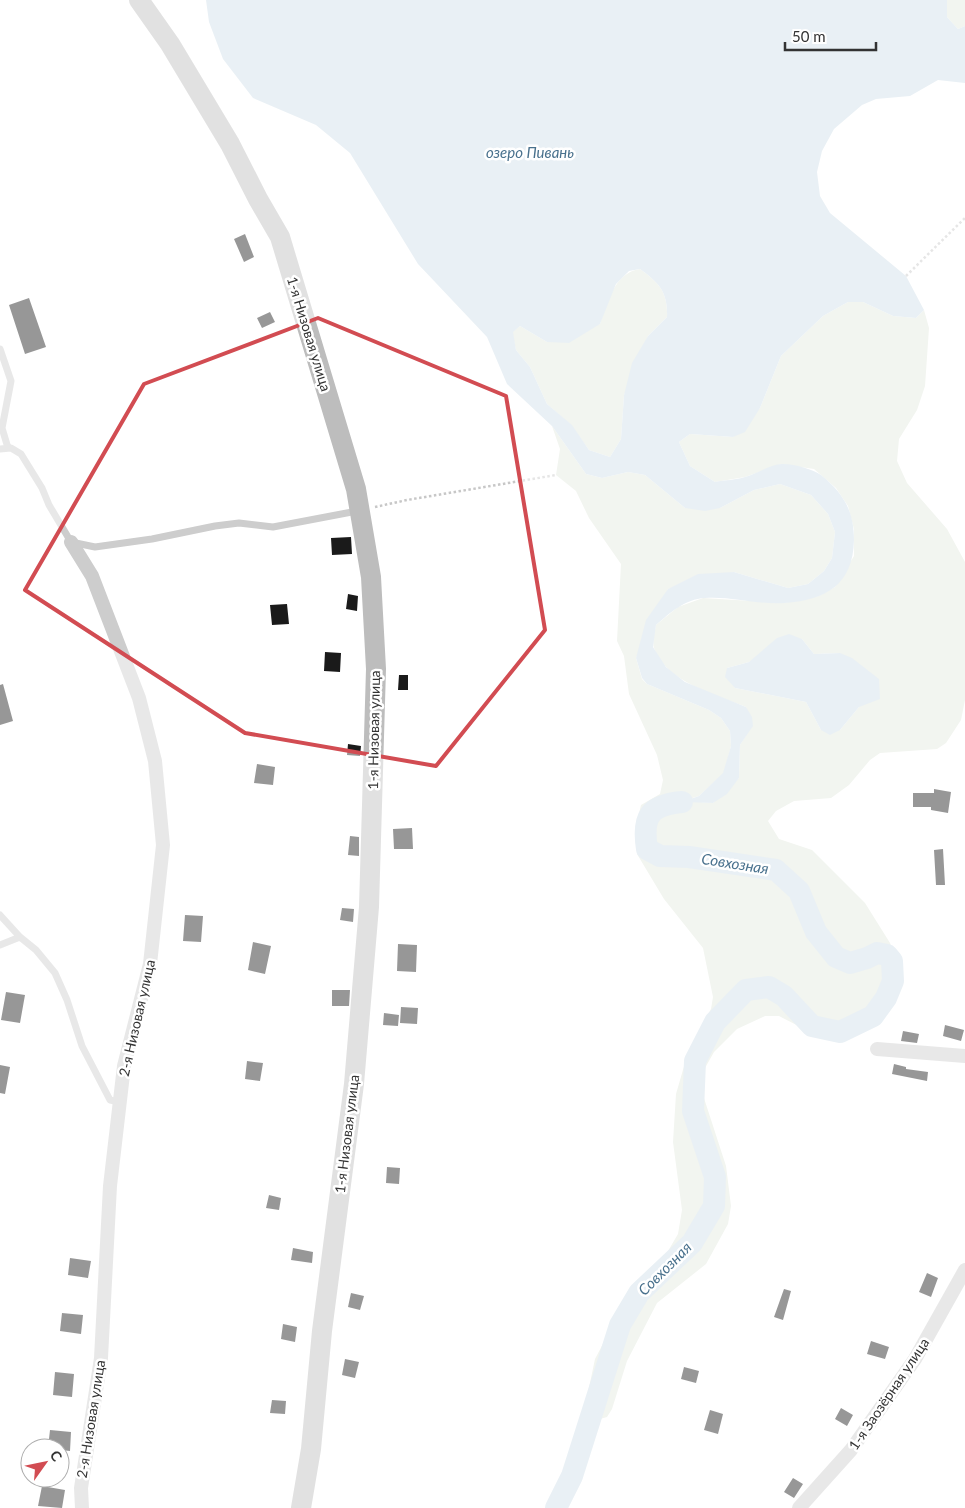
<svg xmlns="http://www.w3.org/2000/svg" width="965" height="1508" viewBox="0 0 965 1508" font-family="Lato,sans-serif">
<style>
.green{fill:#e2e8dd;fill-rule:evenodd}
.water{fill:#cfdee8;fill-rule:evenodd}
.lines{fill:none;stroke-linecap:round;stroke-linejoin:round}
.river{stroke:#cfdee8;stroke-width:22}
.building{fill:#1a1a1a}
.path{stroke:#c7c7c7;stroke-width:2.5;stroke-dasharray:2.5 2.5;stroke-linecap:butt}
.lane{stroke:#cdcdcd;stroke-width:7}
.street{stroke:#cdcdcd;stroke-width:14}
.secondary{stroke:#bdbdbd;stroke-width:20}
.marked{fill:none;stroke:#d24c52;stroke-width:4;stroke-linejoin:round}
.labels{text-anchor:middle;stroke-width:5;stroke-linejoin:round;paint-order:stroke}
.street-label{font-size:14px;fill:#333;stroke:#fff}
.water-label{font-size:15px;font-style:italic;fill:#49718d;stroke:#fff}
</style>
<rect width="100%" height="100%" fill="#fff"/>
<path class="green" d="M947,0h18v26l-7,3 -11,-12z
M640,269c19,14 28,23 27,48l-19,19 -24,59 -3,44 -11,18 -21,-7 -18,-25 -24,-21 -17,-37 -14,-17 -4,-18 8,-6 27,16 53,-18c8,-22 14,-51 40,-55z
M848,302h15l30,14 23,2 8,-8 5,18 -4,58 -8,24 -18,29 -2,22 10,22 40,46 18,33v138l-4,20 -15,23 -9,6 -57,4 -10,7 -21,25 -18,13 -37,3 -18,10 -8,10 11,18 33,11 53,53 25,40 12,29 -12,30 -17,19 -32,17 -27,-4 -35,-18h-14l-28,13 -23,23 -9,16 -3,24 24,74 5,40 -3,18 -22,40 -49,39 -30,58 -15,48 -5,8 -7,2 -10,-3 -4,-14 9,-43 19,-36 21,-32 26,-28 17,-29 4,-24 -9,-68 3,-48 11,-38 24,-47 2,-12 -10,-49 -39,-49 -27,-45v-32l4,-17 19,-11 3,-14 -6,-25 -28,-61 -5,-38 -7,-15 4,-77 -32,-46 -13,-27 -20,-16 4,-26 -8,-23 34,48 16,4 26,-6 17,3 40,33h35l34,-18 26,-6 31,11 17,19 7,18 -3,26 -8,13 -16,13 -20,4 -54,-16 -66,17 -32,69 6,21 5,5 62,26 12,8 9,13 1,15 -7,27 -25,23 -16,5 30,2 26,-25 1,-33 12,-19 -6,-19c-31,-13 -79,-24 -92,-59 -2,-6 1,-17 2,-23l22,-18 25,-9 81,5 35,-7 16,-9 19,-31v-27l-6,-23 -12,-18 -22,-19 -33,-5 -36,13 -30,5 -25,-16 -11,-24 11,-8 43,3 27,-29 21,-52 42,-40zM802,639l12,15 26,-1 19,54 -19,23h-19l-15,-28 -71,-14 -8,-20 22,-6z"/>
<path class="water" d="M206,0h741v17l11,12 7,-3v57l-27,-3 -28,16 -34,3 -14,6 -28,24 -12,22 -5,21 3,24 10,17 76,63 18,34 -8,8 -23,-2 -30,-14h-15l-25,14 -42,40 -21,52 -15,24 -12,5 -43,-3 -11,8 11,24 25,16c10,-2 21,-2 30,-5 12,-3 24,-12 36,-13 11,-1 32,5 40,11 22,18 33,35 33,65 -1,44 -27,60 -69,63 -27,2 -54,-7 -80,-5 -20,1 -35,15 -49,27l-3,22 13,20 19,15 61,25 6,10 1,9 -13,19 -1,33 -12,16 -14,9 -31,-1 17,-6 24,-23 8,-27 -1,-15 -9,-13 -12,-8 -62,-26 -5,-6 -6,-20 10,-38 22,-31 30,-15 36,-2 54,16 20,-4 16,-13 8,-13 3,-26 -7,-18 -17,-19 -31,-11 -26,6 -34,18 -15,3 -20,-3 -40,-33 -17,-3 -26,6 -16,-4 -34,-48 -45,-42 -20,-47 -69,-73 -68,-111 -34,-28 -63,-27 -30,-39 -14,-37zM640,269c19,14 28,23 27,48l-19,19 -16,27 -8,32 -3,44 -11,18 -21,-7 -17,-25 -25,-21 -17,-37 -14,-17 -3,-18 7,-6 27,16 22,1 31,-19 16,-40 13,-13z
M789,634l13,5 12,15 26,-1 12,5 27,21 1,20 -21,8 -19,23 -10,5 -9,-5 -15,-28 -71,-14 -10,-11 2,-9 22,-6 28,-24z"/>
<g class="lines">
<path class="river" d="M556,1508l16,-32 48,-151 19,-32 53,-50 22,-37 1,-29 -22,-66 2,-50 20,-39 31,-32 23,-3 15,9 28,30 28,6 33,-16 13,-18 7,-17 -1,-20 -5,-6 -10,-2 -10,5 -17,5 -14,-6 -20,-25 -17,-41 -23,-21 -87,-13 -29,-1 -13,-7c-5,-32 2,-44 35,-47"/>
</g>
<path class="building" d="M245,234l9,23 -10,5 -10,-23z
M29,298l17,49 -21,7 -16,-49z
M270,312l5,10 -13,6 -5,-10z
M351,537l1,17 -20,1 -1,-17z
M348,594l10,2 -1,15 -11,-2z
M287,604l2,20 -17,1 -2,-20z
M325,652l16,1 -1,19 -16,-1z
M399,675h9v15h-10z
M3,684l10,37 -13,4v-40z
M348,744l13,2 -1,10 -13,-1z
M257,764l18,3 -2,18 -19,-2z
M934,789l17,3 -3,21 -17,-3v-3h-18v-14h21z
M412,828l1,21h-19l-1,-20z
M350,836l9,1v19l-11,-1z
M943,849l2,36h-9l-2,-35z
M342,908l12,1 -1,13 -13,-2z
M185,915l18,1 -2,26 -18,-1z
M253,942l18,4 -6,28 -17,-4z
M398,944l19,1 -1,27 -19,-1z
M332,990h18l-1,16h-17z
M6,992l19,3 -5,28 -19,-3z
M401,1007l17,1 -1,16 -17,-1z
M384,1013l15,2 -1,11 -15,-1z
M945,1025l19,5 -3,11 -18,-5z
M903,1031l16,3 -2,9 -16,-2z
M247,1061l16,2 -3,18 -15,-2z
M894,1064l12,3v2l22,3 -1,9 -35,-7z
M0,1065l10,2 -5,27 -5,-1z
M387,1167l13,1 -1,16 -13,-1z
M269,1195l12,3 -2,12 -13,-2z
M293,1248l20,4 -1,11 -21,-3z
M70,1258l21,3 -3,17 -20,-3z
M927,1273l11,5 -7,19 -12,-5z
M784,1289l7,2 -8,29 -9,-3z
M351,1293l13,3 -4,14 -12,-3z
M62,1313l21,2 -2,19 -21,-3z
M283,1324l14,3 -2,15 -14,-3z
M871,1341l18,6 -4,12 -18,-5z
M345,1359l14,3 -4,16 -13,-3z
M684,1367l15,4 -3,12 -15,-4z
M55,1372l19,2 -2,23 -19,-2z
M272,1400l14,1 -1,13 -15,-1z
M841,1408l12,7 -6,11 -12,-7z
M710,1410l13,4 -5,20 -14,-4z
M50,1430l21,2 -1,19 -10,-1v-2h-12z
M793,1478l10,6 -9,14 -10,-6z
M42,1486l23,4 -3,18 -24,-2z"/>
<g class="lines">
<path class="path" d="M906,276l59,-58
M375,507l32,-7 149,-25"/>
<path class="lane" d="M0,349l11,32 -9,47 6,20
M0,449l11,-1 10,6 21,34 7,17 22,37 24,5 57,-8 63,-13 24,-3 34,4 84,-16
M0,915l20,22 16,13 19,23 12,27 15,46 28,54 10,2
M0,945l20,-8"/>
<path class="street" d="M71,542l21,34 47,122 16,63 8,84 -13,119 -26,102 -14,120 -9,172 -20,130 1,20
M877,1049l88,7
M799,1508l52,-58 64,-91 50,-89"/>
<path class="secondary" d="M139,0l31,44 60,100 28,55 22,38 76,252 15,88 5,92 -7,238 -15,177 -32,247 -11,118 -10,59"/>
</g>
<path d="M0 0H965V1508H0ZM318,318l188,78 39,234 -109,136 -191,-33 -220,-143 119,-206z" fill="#fff" fill-opacity=".55" fill-rule="evenodd"/>
<path class="marked" d="M318,318l188,78 39,234 -109,136 -191,-33 -220,-143 119,-206z"/>
<g class="labels">
<g class="street-label">
<text transform="translate(309 334) rotate(73)" y="5">1-я Низовая улица</text>
<text transform="translate(374 730) rotate(-89)" y="5">1-я Низовая улица</text>
<text transform="translate(137 1018) rotate(-77)" y="5">2-я Низовая улица</text>
<text transform="translate(347 1134) rotate(-83)" y="5">1-я Низовая улица</text>
<text transform="translate(889 1394) rotate(-56)" y="5">1-я Заозёрная улица</text>
<text transform="translate(91 1419) rotate(-81)" y="5">2-я Низовая улица</text>
</g>
<g class="water-label">
<text x="530" y="158">озеро Пивань</text>
<text transform="translate(735 864) rotate(9)" y="5">Совхозная</text>
<text transform="translate(665 1269) rotate(-45)" y="5">Совхозная</text>
</g>
</g>
<g transform="translate(45 1463) rotate(57)"><circle r="24" fill="#ffffff" stroke="#adadad"/>
<path d="M0-4L9 19L0 12L-9 19Z" fill="#d24c52"/>
<text y="-8" font-size="14" font-weight="bold" text-anchor="middle" fill="#333333">С</text>
</g>
<path d="M785 42v8h91v-8" fill="none" stroke="#333333" stroke-width="2.5"/>
<text x="792" y="42" font-size="15" fill="#333333" stroke="#ffffff" stroke-width="4" paint-order="stroke">50 m</text>
</svg>
